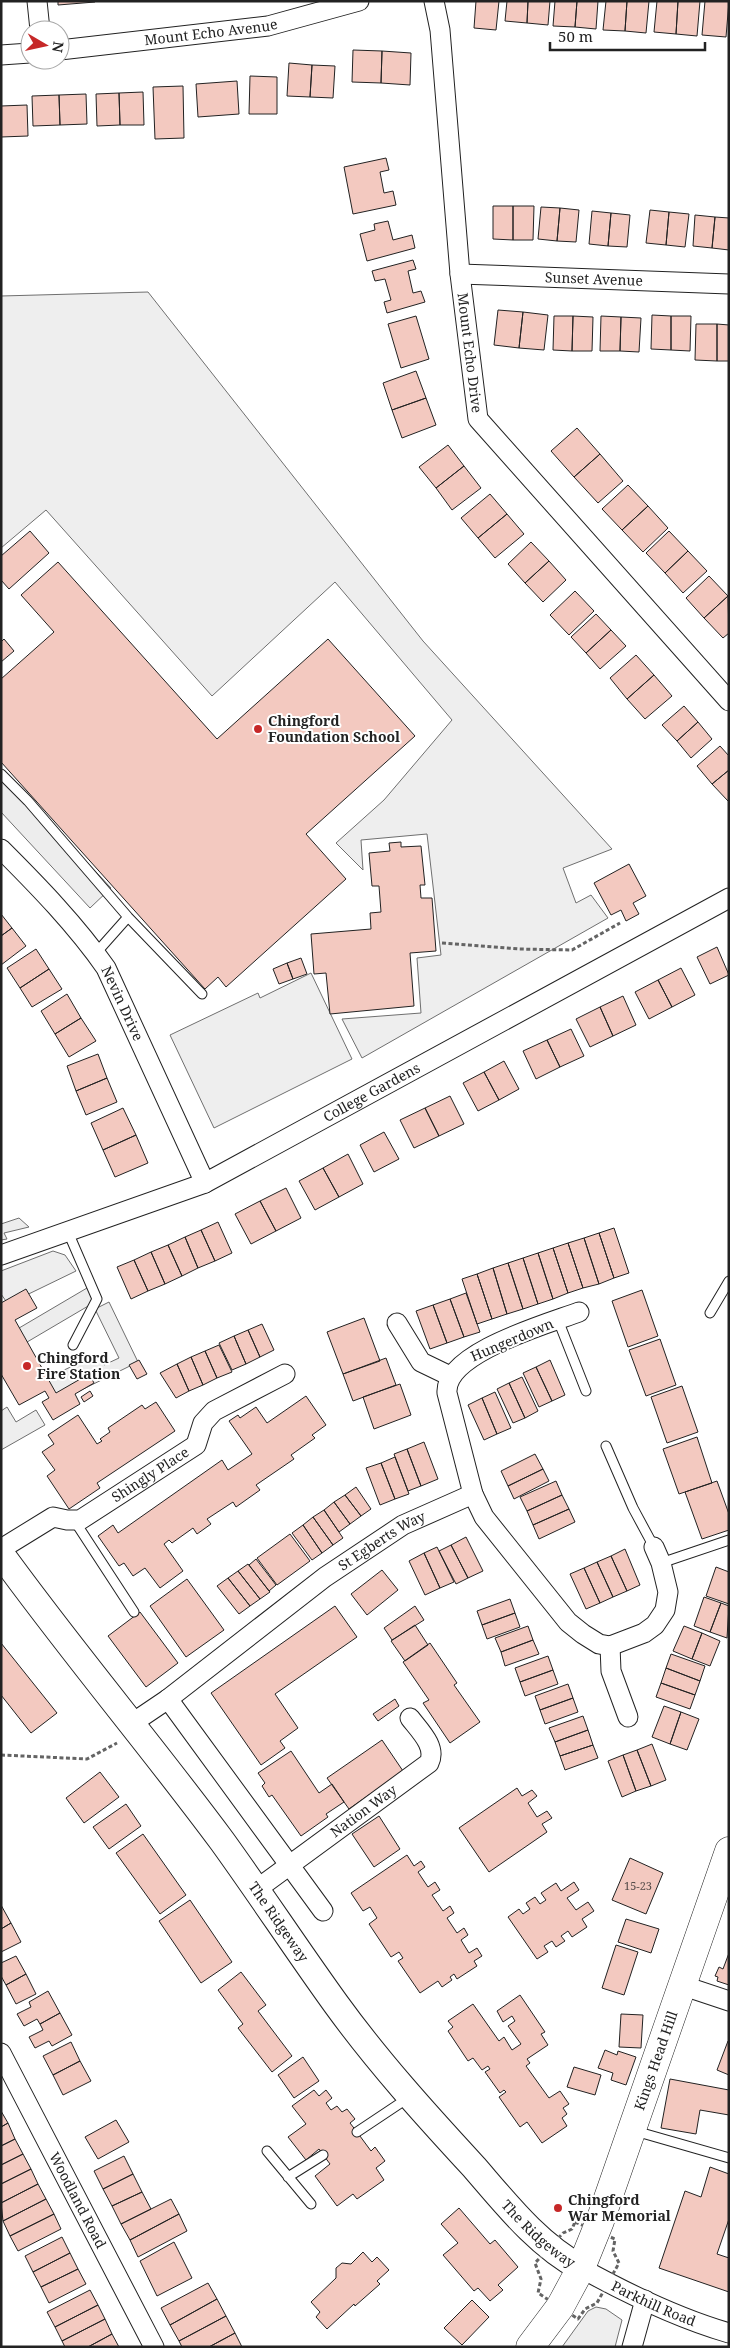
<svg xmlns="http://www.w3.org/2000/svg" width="730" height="2348" viewBox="0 0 730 2348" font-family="'Noto Serif',serif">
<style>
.green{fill:#eee;stroke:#6f6f6f}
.parking{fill:#ededed;stroke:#6f6f6f}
.building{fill:#f3c9c0;stroke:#222}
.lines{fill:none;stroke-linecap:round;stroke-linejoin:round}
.lane-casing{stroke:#222;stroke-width:11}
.street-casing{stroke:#222;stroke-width:21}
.secondary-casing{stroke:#222;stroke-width:28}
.primary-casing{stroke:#222;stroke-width:29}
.path{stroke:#646464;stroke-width:3;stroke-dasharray:4 2.5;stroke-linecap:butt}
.lane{stroke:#fff;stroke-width:9}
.street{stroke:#fff;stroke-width:19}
.secondary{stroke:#fff;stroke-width:26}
.primary{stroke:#fff;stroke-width:28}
.poi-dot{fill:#c62828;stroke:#fff;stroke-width:2}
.labels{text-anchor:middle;stroke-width:4;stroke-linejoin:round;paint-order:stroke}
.number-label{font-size:11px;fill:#564c4a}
.street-label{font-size:14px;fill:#222;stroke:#fff}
.poi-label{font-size:14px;font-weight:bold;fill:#222;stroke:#fff;text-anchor:start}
</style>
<rect width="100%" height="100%" fill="#fff"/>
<path class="green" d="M148,292l275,349 189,208 -49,19 13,35 15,-8 17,23 -246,140 -20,-39 79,-6 -4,-55 24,-3 -14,-121 -66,6 2,30 -27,-27 48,-43 68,-80 -117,-138 -123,114 -166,-186 -45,38v-252z
M311,973l41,86 -138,69 -44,-93 88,-42 2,5z
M53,1251l12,4 11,16 -68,33 -7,-10v-23z
M7,1407l9,15 20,-12 9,15 -44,25v-39z
M596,2307l10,2 16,11 -7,27h-53l26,-36z"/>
<path class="parking" d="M1,770l110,118 -21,20 -89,-96z
M19,1218l10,9 -25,6 3,6 -6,1v-16z
M87,1288l8,14 -73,43 -8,-14z
M109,1302l29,60 -83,41 -12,-23 55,-26 6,11 15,-7 -24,-49z"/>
<path class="building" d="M58,1h37v1l-37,3z
M476,1h23l-3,29 -22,-2z
M507,1h21l-1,22 -22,-2z
M528,1h22l-2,24 -21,-2z
M555,1h22l-2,26 -22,-1z
M577,1h21l-2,28 -21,-2z
M606,1h21l-2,30 -22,-1z
M627,1h22l-3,32 -21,-2z
M657,1h21l-2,33 -22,-2z
M678,1h22l-3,35 -21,-2z
M705,1h24l-3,36 -24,-2z
M353,50l29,1 -1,32 -29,-1z
M382,51l29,2 -1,32 -29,-2z
M289,63l23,2 -2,32 -23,-1z
M312,65l23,1 -2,32 -23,-1z
M250,76l27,1v37h-28z
M237,81l2,33 -41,3 -2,-33z
M183,86l1,52 -29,1 -2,-52z
M143,92l1,33h-24l-1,-32z
M119,93l1,32 -23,1 -1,-32z
M86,94l1,30 -27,1 -1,-30z
M59,95l1,30 -27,1 -1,-30z
M27,105l1,31 -27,1v-31z
M386,158l3,12 -9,2 4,21 9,-2 3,14 -43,9 -9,-47z
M493,206h20v34l-20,-1z
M513,206h21l-1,34h-20z
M541,207l19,1 -3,33 -19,-2z
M560,208l19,2 -3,32 -19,-1z
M650,210l19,2 -3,33 -20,-2z
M592,211l19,2 -3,33 -19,-2z
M669,212l20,2 -4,33 -19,-2z
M611,213l19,2 -3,32 -19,-1z
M695,215l20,2 -3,31 -19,-2z
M715,217l14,1v32l-17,-2z
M388,221l5,19 19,-5 3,13 -48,13 -7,-27 15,-4 -1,-6z
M413,260l3,9 -8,2 5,22 8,-2 4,11 -38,11 -3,-11 7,-2 -6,-21 -10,2 -3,-10z
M498,310l25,2 -4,36 -25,-3z
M523,312l25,3 -4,35 -25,-2z
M652,315l19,1v34l-20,-1z
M416,316l13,43 -28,9 -13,-44z
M554,316h19l-1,35 -19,-1z
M573,316l20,1 -1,34h-20z
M601,316l20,1 -1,34h-20z
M671,316h20l-1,35 -19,-1z
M621,317l20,1 -2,34 -19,-1z
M696,324h21v37l-22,-1z
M717,324l12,1v36h-12z
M416,371l10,27 -34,12 -9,-27z
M426,398l10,27 -34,13 -10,-28z
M577,428l23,26 -26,23 -23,-26z
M448,445l16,21 -28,22 -17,-21z
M600,454l23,27 -25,22 -24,-26z
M464,466l17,22 -29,22 -16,-22z
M628,485l20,21 -26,24 -20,-21z
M490,494l17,20 -29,24 -17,-20z
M648,506l20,22 -25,24 -21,-22z
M507,514l17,20 -29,24 -17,-20z
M30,531l19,22 -40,36 -8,-9v-24z
M669,531l19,20 -23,22 -19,-20z
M531,542l18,19 -24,22 -17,-19z
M688,551l19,20 -24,22 -18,-20z
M549,561l17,19 -23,22 -18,-19z
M58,562l159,177 111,-100 87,97 -109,98 40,45 -120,108 -8,-10 -13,12 -204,-227v-83l53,-47 -33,-37z
M709,576l19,20 -24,22 -18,-20z
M575,591l19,20 -25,24 -19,-20z
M728,596l1,37 -6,5 -19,-20z
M596,614l15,16 -25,23 -15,-16z
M611,630l15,16 -26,23 -14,-16z
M4,639l10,12 -13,11v-20z
M636,655l18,20 -27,24 -17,-21z
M654,675l18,21 -27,23 -18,-20z
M684,706l14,16 -21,19 -15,-16z
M698,722l14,17 -21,19 -14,-17z
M720,746l9,10v14l-17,14 -15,-18z
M729,770v30l-1,1 -16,-17z
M401,842v5l20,-1 4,39h-5l1,13h11l4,53 -26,2 4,53 -84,8 -4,-41 -12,1 -3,-40 60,-5 -1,-16 11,-1 -2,-26h-7l-3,-33 21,-2 -1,-8z
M629,864l17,32 -13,7 6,11 -13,7 -5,-11 -10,5 -17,-32z
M1,914l11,14 -11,8z
M12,928l14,18 -25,19v-29z
M717,947l12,28 -19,9 -13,-27z
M36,949l13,20 -29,19 -13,-20z
M301,958l6,16 -14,5 -6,-16z
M287,963l6,16 -14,5 -6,-15z
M681,968l14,27 -23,12 -14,-27z
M49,969l13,20 -30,18 -12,-19z
M658,980l14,27 -23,12 -14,-27z
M67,994l14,24 -26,16 -14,-23z
M623,996l13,29 -23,11 -13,-29z
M600,1007l13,29 -23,11 -14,-28z
M81,1018l15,23 -27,16 -14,-23z
M571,1029l13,27 -24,11 -13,-27z
M547,1040l13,27 -24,12 -13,-28z
M98,1054l9,24 -31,13 -9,-25z
M504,1061l15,28 -20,11 -15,-28z
M484,1072l15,28 -21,11 -15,-28z
M107,1078l10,24 -31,13 -10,-24z
M450,1096l14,28 -25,12 -14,-28z
M123,1108l13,27 -33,15 -12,-27z
M425,1108l14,28 -25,12 -14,-28z
M384,1132l15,27 -25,13 -14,-27z
M136,1135l12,28 -33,14 -12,-27z
M348,1154l15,30 -24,13 -16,-29z
M323,1168l16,29 -24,13 -16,-29z
M286,1188l15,30 -25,13 -16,-30z
M260,1201l16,30 -25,13 -16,-30z
M218,1222l14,31 -17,8 -14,-31z
M614,1228l15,45 -15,5 -15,-45z
M201,1230l14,31 -17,7 -13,-31z
M599,1233l15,45 -15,6 -15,-46z
M185,1237l13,31 -16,8 -14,-31z
M584,1238l15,46 -16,4 -15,-45z
M568,1243l15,45 -15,5 -15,-45z
M168,1245l14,31 -17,8 -14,-32z
M553,1248l15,45 -15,6 -15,-46z
M151,1252l14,32 -17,7 -14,-31z
M538,1253l15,46 -15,5 -15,-46z
M523,1258l15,46 -15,5 -15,-46z
M134,1260l14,31 -17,8 -14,-32z
M508,1263l15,46 -16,5 -14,-46z
M493,1268l14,46 -15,5 -15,-45z
M477,1274l15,45 -15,5 -15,-45z
M26,1289l11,19 -22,12 41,73 33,-19 5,9 -19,11 5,10 -27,16 -11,-18 7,-4 -4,-7 -26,14 -18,-31v-71z
M642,1290l16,46 -30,11 -16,-46z
M466,1293l14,39 -16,5 -14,-38z
M450,1299l14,38 -17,6 -14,-38z
M433,1305l14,38 -17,6 -14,-38z
M364,1318l16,43 -37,13 -16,-42z
M262,1324l12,26 -14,7 -12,-27z
M248,1330l12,27 -14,7 -12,-28z
M234,1336l12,28 -14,6 -13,-27z
M660,1339l16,46 -30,11 -17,-46z
M219,1345l13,27 -15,6 -12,-27z
M205,1351l12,27 -14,7 -12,-28z
M191,1357l12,28 -14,6 -12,-27z
M386,1358l10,27 -43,16 -10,-27z
M139,1360l8,14 -10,5 -8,-14z
M550,1360l15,35 -13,6 -16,-34z
M177,1364l12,27 -13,7 -16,-25z
M536,1367l16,34 -13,6 -16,-34z
M522,1377l16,34 -13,7 -16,-35z
M509,1383l16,35 -12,5 -16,-34z
M400,1384l11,31 -37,14 -11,-32z
M682,1386l16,46 -31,11 -16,-46z
M90,1391l3,5 -9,6 -3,-5z
M495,1392l16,36 -14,6 -15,-36z
M306,1396l20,29 -14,10 3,3 -24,17 3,4 -38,26 4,5 -24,17 -3,-5 -26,17 4,5 -14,10 -4,-6 -21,15 -3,-3 -5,4 19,27 -23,17 -15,-20 -12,8 -9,-13 -5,3 -21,-30 15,-11 5,8 104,-73 6,10 24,-16 -23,-33 9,-6 2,3 16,-11 11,16z
M482,1398l15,36 -13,6 -16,-35z
M156,1402l19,29 -78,52 3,5 -31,21 -22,-33 8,-6 -13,-18 12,-8 -6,-9 30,-20 19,29 5,-3 -2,-2 10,-7 -2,-4 34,-23 3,4z
M697,1437l15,46 -33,11 -16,-45z
M424,1442l14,37 -17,7 -14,-37z
M407,1449l14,37 -13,5 -14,-37z
M535,1454l8,15 -35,17 -7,-15z
M395,1457l14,37 -14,5 -14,-36z
M381,1463l14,36 -15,6 -14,-37z
M543,1469l6,12 -35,18 -6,-13z
M556,1481l6,14 -35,16 -7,-14z
M717,1481l12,33v16l-27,9 -17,-47z
M356,1487l15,22 -10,7 -16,-21z
M345,1495l16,21 -11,8 -16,-22z
M562,1495l7,14 -36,16 -6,-14z
M334,1502l16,22 -11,8 -15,-22z
M569,1509l6,13 -36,17 -6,-14z
M324,1510l19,28 -10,7 -20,-28z
M313,1517l20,28 -11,8 -19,-28z
M303,1525l19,28 -10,7 -20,-27z
M290,1534l20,27 -33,24 -20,-27z
M466,1537l17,34 -15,7 -17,-33z
M451,1545l17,33 -12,6 -17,-33z
M437,1547l17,35 -14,6 -16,-35z
M625,1549l15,36 -13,6 -16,-35z
M424,1553l16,35 -15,7 -16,-34z
M611,1556l16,35 -14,6 -16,-35z
M256,1559l20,26 -7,6 -20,-26z
M597,1562l16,35 -13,6 -16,-35z
M248,1564l22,28 -10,7 -22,-28z
M716,1567l13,5v32l-23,-8z
M584,1568l16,35 -14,6 -16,-35z
M382,1570l16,20 -31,25 -16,-21z
M238,1571l22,28 -10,7 -22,-28z
M228,1578l22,28 -11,8 -22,-28z
M187,1579l37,51 -38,27 -36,-51z
M704,1597l17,6 -11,29 -16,-6z
M510,1599l5,14 -33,12 -5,-14z
M721,1603l8,3 -2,32 -17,-6z
M335,1606l22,31 -82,57 23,34 -18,13 5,7 -24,17 -50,-72z
M415,1606l9,14 -32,20 -8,-12z
M140,1612l38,51 -32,24 -38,-51z
M515,1613l5,14 -33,12 -5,-14z
M415,1625l13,20 -23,16 -14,-20z
M528,1626l5,14 -32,12 -6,-14z
M684,1626l18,7 -10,26 -19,-8z
M702,1633l18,8 -10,25 -18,-7z
M533,1640l6,14 -34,12 -4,-14z
M1,1643l56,70 -26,20 -30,-38z
M430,1643l27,40 -3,2 26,37 -30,21 -27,-40 6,-3 -26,-38z
M671,1654l34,12 -5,15 -34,-13z
M548,1656l5,14 -33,12 -5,-14z
M666,1668l34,13 -5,14 -34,-12z
M553,1670l5,14 -33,12 -5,-14z
M661,1683l34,12 -5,14 -34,-12z
M568,1684l5,14 -33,12 -5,-14z
M573,1698l5,14 -33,12 -5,-14z
M395,1699l4,7 -21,15 -5,-7z
M664,1706l17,6 -11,32 -18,-7z
M681,1712l18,7 -12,31 -17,-6z
M583,1716l5,14 -33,12 -6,-14z
M588,1730l5,15 -33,11 -5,-14z
M382,1740l21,31 -54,38 -22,-31z
M652,1744l14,36 -15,6 -14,-36z
M593,1745l5,13 -33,12 -5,-14z
M637,1750l14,36 -15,5 -13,-36z
M291,1751l28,42 13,-9 12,18 -18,12 2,3 -27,19 -29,-41 -3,2 -7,-11 3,-3 -7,-10z
M623,1755l13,36 -14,6 -14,-36z
M100,1772l19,25 -35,26 -18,-25z
M517,1788l5,8 10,-6 5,6 -9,7 9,14 10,-6 5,7 -10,6 5,8 -58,40 -30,-44z
M126,1804l15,22 -32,23 -16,-22z
M379,1816l21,33 -26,18 -22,-33z
M143,1834l43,61 -26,19 -44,-61z
M407,1855l7,11 7,-5 4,6 -7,5 10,15 7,-5 5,8 -8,5 11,16 7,-5 4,7 -7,5 10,15 7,-5 4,7 -7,5 8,13 8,-5 5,8 -8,5 3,5 -20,13 -3,-5 -4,3 2,3 -10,7 -4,-6 -18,12 -22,-32 5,-3 -4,-6 -8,5 -22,-33 8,-6 -7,-11 -7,4 -12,-18z
M630,1858l33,15 -17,41 -34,-14z
M574,1882l5,8 -12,8 9,12 12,-8 6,9 -12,8 5,8 -15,10 -4,-6 -7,5 4,5 -9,6 -4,-6 -8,5 4,6 -11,7 -29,-42 11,-8 4,5 7,-5 -4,-6 9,-6 5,7 6,-4 -5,-7 15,-10 5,8z
M190,1900l42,62 -31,21 -42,-62z
M1,1905l10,18 -10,6z
M626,1919l33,10 -8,24 -33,-11z
M11,1923l10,19 -20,10v-23z
M616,1945l22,7 -14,43 -22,-7z
M729,1953v32l-12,-4 1,-4 -3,-1 4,-9 4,2z
M16,1956l10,18 -20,11 -5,-9v-13z
M241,1972l25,33 -8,6 34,45 -20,16 -34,-44 5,-4 -25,-34z
M26,1974l10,20 -20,10 -10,-19z
M48,1991l12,22 -20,11 -3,-5 -13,7 -7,-12 14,-7 -2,-5z
M520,1995l25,37 -4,2 7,11 -21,14 3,4 -4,3 23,32 11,-7 9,13 -6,4 4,6 -5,4 5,8 -25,17 -15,-21 -7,5 -21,-30 7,-5 -2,-2 -4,3 -15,-21 5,-3 -2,-3 -6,4 -9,-12 -5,3 -20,-30 5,-4 -5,-6 25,-17 26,37 5,-4 8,13 9,-6 -13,-18 7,-5 -3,-5 -9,6 -6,-11z
M60,2013l12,22 -20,11 -3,-5 -14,7 -6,-11 14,-7 -3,-6z
M621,2014l22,1 -2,33 -22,-1z
M728,2041h1v34l-12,-5z
M71,2042l9,19 -27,14 -10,-19z
M605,2050l12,5 1,-4 18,6 -10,28 -15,-5 2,-7 -15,-5z
M303,2057l16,24 -25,17 -16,-23z
M80,2061l11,20 -28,14 -10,-20z
M574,2067l27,8 -6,20 -28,-8z
M670,2079l59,11v25l-29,-5 -4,24 -35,-6z
M314,2090l5,6 7,-6 6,8 -6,5 5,7 6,-4 5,6 5,-3 8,10 -5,4 7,9 14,19 4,-4 10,14 -9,7 8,12 -27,19 -4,-5 -16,12 -22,-30 15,-12 -11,-15 -13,11 -18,-23 18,-13 -14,-18z
M1,2111l7,12 -7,4z
M116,2120l13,22 -31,17 -13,-22z
M8,2123l7,16 -14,7v-19z
M15,2139l8,15 -22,11v-19z
M23,2154l8,15 -30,15v-19z
M124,2156l9,18 -30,15 -9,-18z
M710,2167l19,7v45l-12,35 12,4v34l-70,-24 26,-77 16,6z
M31,2169l7,15 -37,19v-19z
M133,2174l9,18 -30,14 -9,-17z
M38,2184l8,15 -43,22 -2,-18z
M142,2192l9,17 -30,15 -9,-18z
M46,2199l8,15 -44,22 -7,-15z
M171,2199l8,15 -49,26 -9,-16z
M459,2208l31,36 5,-4 23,27 -20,18 5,5 -13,11 -12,-13 -4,3 -31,-36 15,-12 -17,-19z
M54,2214l7,15 -43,22 -8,-15z
M179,2214l8,17 -49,26 -8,-17z
M62,2237l8,16 -37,19 -8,-16z
M174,2242l18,36 -35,18 -17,-35z
M363,2252l9,10 5,-5 12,13 -12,11 3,3 -25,22 -1,-2 -27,25 -11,-12 4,-5 -9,-10 25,-24v-10l6,-5 9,1z
M70,2253l8,16 -37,18 -8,-15z
M78,2269l8,15 -37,19 -8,-16z
M208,2283l9,16 -47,26 -9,-17z
M90,2290l8,15 -43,22 -8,-15z
M217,2299l9,17 -47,25 -9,-16z
M472,2300l17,17 -27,28 -18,-17z
M98,2305l7,14 -43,22 -7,-14z
M226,2316l9,17 -26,14h-27l-3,-6z
M105,2319l7,15 -24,13h-23l-3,-6z
M235,2333l7,14h-33z
M112,2334l7,13h-31z"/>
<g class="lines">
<defs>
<path id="lane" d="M1,774l27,27 100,116 74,77
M96,953l32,-36
M68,1232l29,67 -24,46
M710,1313l19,-32
M558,1320l28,71
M606,1446l27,62 21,39
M74,1520l60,92
M661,1563l68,-23
M635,2131l94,27
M357,2132l51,-34
M267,2151l44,53
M288,2177l35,-22"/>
<g id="street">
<path d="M37,1l3,29"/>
<path id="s1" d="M434,1l6,29 20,244 18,145 251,282"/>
<path id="s2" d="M60,50l208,-24 91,-25"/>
<path d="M1,55l29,-2"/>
<path id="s3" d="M460,274l269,10"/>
<path id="s4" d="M1,849c37,37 75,76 105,119l99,215"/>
<path id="s5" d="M1,1255l204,-72 524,-285"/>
<path d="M579,1312c-32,12 -135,41 -132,81l26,101 11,23 84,105 15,12 16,10 11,2 34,-13 11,-8 10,-15 3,-18 -7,-29 -7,-16"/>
<path d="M397,1323l24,39 29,14"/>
<path id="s6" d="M1,1549l52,-32 14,3h13l116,-75 7,-22 11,-12 71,-37"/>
<path d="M610,1646l1,25 17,46"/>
<path d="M168,1699l155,212"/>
<path id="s7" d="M131,1724l37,-25 157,-122 78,-52 70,-31"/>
<path id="s8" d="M257,1889l172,-126c8,-16 -9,-32 -19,-45"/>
<path d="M681,1985l48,16"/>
<path id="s9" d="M1,2053l153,294"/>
<path id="s10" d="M581,2268c47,26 96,50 148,65"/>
<path d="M632,2347l13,-47"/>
</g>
<g id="secondary">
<path id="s11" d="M1,1554c71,98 149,190 221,287 39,54 75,109 114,163 42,58 90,111 138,163 32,37 64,78 107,101"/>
</g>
<g id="primary">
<path id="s12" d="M530,2347l30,-40 21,-39 19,-47 129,-370"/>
</g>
</defs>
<use href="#lane" class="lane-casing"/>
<use href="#street" class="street-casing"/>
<use href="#secondary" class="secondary-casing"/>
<use href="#primary" class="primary-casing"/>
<path class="path" d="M442,943l77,6 53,1 48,-27
M1,1755l86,4 30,-16
M575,2222l40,17 -2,12 6,12 -22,40 -12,6 -7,10 -40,-26 3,-14 -6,-16 28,-30 9,-4z"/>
<use href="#lane" class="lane"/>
<use href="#street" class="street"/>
<use href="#secondary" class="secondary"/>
<use href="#primary" class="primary"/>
</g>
<g class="poi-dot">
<circle cx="258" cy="729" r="5"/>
<circle cx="27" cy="1366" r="5"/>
<circle cx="558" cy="2208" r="5"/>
</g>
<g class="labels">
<g class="number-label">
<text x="638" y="1890">15-23</text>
</g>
<g class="street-label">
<text dy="5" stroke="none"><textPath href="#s2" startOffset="152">Mount Echo Avenue</textPath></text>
<text dy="5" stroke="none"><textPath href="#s3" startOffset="134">Sunset Avenue</textPath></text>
<text dy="5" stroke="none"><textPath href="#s1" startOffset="354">Mount Echo Drive</textPath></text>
<text dy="5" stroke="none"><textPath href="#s4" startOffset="198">Nevin Drive</textPath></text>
<text dy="5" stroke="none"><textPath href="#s5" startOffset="406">College Gardens</textPath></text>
<text transform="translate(512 1340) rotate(-23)" y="5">Hungerdown</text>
<text dy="5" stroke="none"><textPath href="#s6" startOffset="172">Shingly Place</textPath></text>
<text dy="5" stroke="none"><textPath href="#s7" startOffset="311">St Egberts Way</textPath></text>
<text dy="5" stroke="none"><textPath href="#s8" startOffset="132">Nation Way</textPath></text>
<text dy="5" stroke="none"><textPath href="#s11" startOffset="461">The Ridgeway</textPath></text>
<text dy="5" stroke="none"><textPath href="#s12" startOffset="315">Kings Head Hill</textPath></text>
<text dy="5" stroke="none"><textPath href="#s9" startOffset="166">Woodland Road</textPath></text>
<text dy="5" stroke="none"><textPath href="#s11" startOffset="868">The Ridgeway</textPath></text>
<text dy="5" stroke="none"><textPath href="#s10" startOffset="81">Parkhill Road</textPath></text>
</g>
<g class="poi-label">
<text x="268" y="726">Chingford<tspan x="268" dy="16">Foundation School</tspan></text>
<text x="37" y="1363">Chingford<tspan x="37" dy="16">Fire Station</tspan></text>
<text x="568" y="2205">Chingford<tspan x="568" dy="16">War Memorial</tspan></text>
</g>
</g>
<rect width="730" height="2348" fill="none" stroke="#222222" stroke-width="5"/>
<g transform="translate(45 45) rotate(99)"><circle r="24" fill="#ffffff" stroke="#a7a7a7"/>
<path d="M0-4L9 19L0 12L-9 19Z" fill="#c62828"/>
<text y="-8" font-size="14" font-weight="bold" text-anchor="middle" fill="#222222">N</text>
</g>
<path d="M550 42v8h155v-8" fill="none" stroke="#222222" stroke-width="2.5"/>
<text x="558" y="42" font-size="15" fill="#222222" stroke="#ffffff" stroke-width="4" paint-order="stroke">50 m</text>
</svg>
